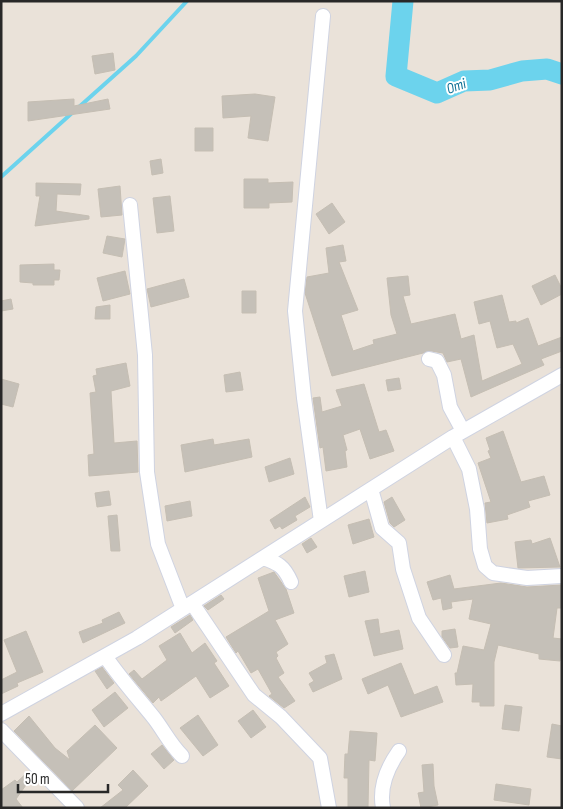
<svg xmlns="http://www.w3.org/2000/svg" width="563" height="809" viewBox="0 0 563 809" font-family="'Sofia Sans Condensed',sans-serif">
<style>
.lines{fill:none;stroke-linecap:round;stroke-linejoin:round}
.stream{stroke:#6cd3ed;stroke-width:4}
.river{stroke:#6cd3ed;stroke-width:21}
.building{fill:#c5c0b8;stroke:#c5beb3}
.street-casing{stroke:#cfd3e1;stroke-width:16}
.street{stroke:#fff;stroke-width:14}
.labels{text-anchor:middle;stroke-width:4;stroke-linejoin:round;paint-order:stroke}
.water-label{font-size:15px;font-style:italic;fill:#0e7095;stroke:#fff}
</style>
<rect width="100%" height="100%" fill="#eae2d9"/>
<g class="lines">
<path class="stream" d="M79,107l57,-51 51,-55
M1,177l71,-64"/>
<path class="river" d="M403,1l-7,75 41,17 27,-12 26,-1 32,-9 25,-2 15,5"/>
</g>
<path class="building" d="M113,53l2,17 -20,4 -3,-18z
M255,94l20,3 -7,44 -20,-3 3,-22 -28,2 -1,-22z
M74,99v7l34,-7 2,10 -82,12v-19z
M195,128h18v23h-18z
M161,159l2,14 -11,2 -2,-14z
M244,179h24v4l25,-1 -1,20 -23,1v5h-25z
M36,183l45,1 -1,11 -23,-1 -1,17 33,5v3l-54,7 5,-30h-4z
M120,186l2,29 -21,2 -3,-28z
M170,196l4,35 -17,2 -4,-35z
M332,203l13,19 -16,12 -13,-20z
M107,236l18,3 -3,18 -19,-4z
M343,245l3,16 -7,1 19,48 -17,5 12,36 21,-7 -1,-4 24,-6 -6,-19 -4,-37 21,-2 2,19 -7,1 8,28 44,-10 6,25 13,-4 8,46 40,-17 -9,-20 -16,4 -7,-27 -11,3 -5,-22 28,-7 7,27 7,-1v2l12,-5 10,28 24,-9v14l-21,8 3,6 -73,32 -10,-38 -14,3 -4,-9 -12,-2 -99,25 -27,-83 2,-16 22,-4 -3,-25z
M54,264v6h6l-1,10h-5v5h-21v-2l-13,-1v-17z
M125,271l5,23 -27,7 -6,-23z
M555,275l7,14v5l-21,11 -9,-19z
M184,279l5,18 -38,10 -4,-18z
M242,291h14v22h-14z
M11,299l2,10 -12,2v-10z
M110,305v14h-15l1,-12z
M126,363l4,23 -19,5 3,52 23,-2 1,31 -49,4 -1,-21 6,-1 -4,-61 6,-1 -3,-16 4,-1 -1,-6z
M240,372l3,18 -17,2 -2,-17z
M399,378l2,11 -13,2 -2,-11z
M1,379l18,5 -6,23 -12,-3z
M364,384l15,48 7,-2 8,21 -24,8 -10,-30 -17,6 4,15 -2,1 2,16 -21,4 -3,-24 -3,1 -7,-50 7,-1 2,15 20,-6 -6,-16z
M503,431l18,51 23,-6 6,19 -22,6 2,6 -23,8 1,4 -21,4 -2,-20 6,-1 -13,-39 13,-5 -3,-7 2,-1 -4,-12z
M213,439l1,6 35,-6 3,18 -67,15 -4,-27z
M290,458l4,16 -25,8 -4,-15z
M109,491l2,14 -14,2 -2,-14z
M305,497l5,10 -15,9 2,4 -15,9 -2,-3 -5,3 -5,-9z
M392,497l13,23 -11,7 -4,-4 -6,-21z
M190,501l2,15 -25,5 -2,-15z
M117,515l3,36h-9l-3,-35z
M369,519l5,18 -21,7 -5,-19z
M311,538l6,9 -10,6 -5,-9z
M550,538l10,29 -42,1 -3,-26 16,-2 1,4z
M365,571l4,21 -20,5 -5,-21z
M274,572l12,17 8,24 -19,7 13,24 -12,8 2,4 -2,2 8,15 -6,4 17,24 -11,7 -15,-12 3,-2 -14,-25 -7,4 -13,-22 -2,2 -10,-16 43,-26 -11,-33z
M450,575l4,14 47,-6 26,4 35,-2v23h-5l-4,30 9,1 -2,22 -21,-2v-5l-41,-9 -4,17v44h-14v-4h-8l1,-18 -17,1 -1,-12h2l6,-27 21,4 7,-26 -22,-5 4,-20 -22,3 1,6 -9,2 -2,-12 -8,2 -6,-18z
M221,595l3,4 -16,11 -4,-4z
M119,612l6,11 -42,20 -4,-11 24,-9 -1,-3z
M190,615l3,5 -18,13 -4,-6z
M378,619l2,15 19,-4 4,19 -29,7 -9,-35z
M455,629l3,18 -8,1 -8,-11v-6z
M26,631l17,41 -26,11 1,3 -17,8v-14l16,-8 -13,-32z
M180,633l12,20 13,-10 12,18 -3,2 15,23 -19,12 -14,-22 -35,25 -2,-4 -6,6 -24,-29 5,-4 8,9 25,-19 -8,-14z
M334,654l8,25 -29,13 -4,-8 5,-3 -5,-8 18,-10 -2,-7z
M401,663l13,32 23,-9 6,16 -42,15 -13,-32 -20,9 -6,-15z
M102,667l12,16 -7,6 -12,-18z
M115,692l13,16 -24,19 -12,-17z
M505,705l17,2 -3,24 -17,-2z
M253,710l13,17 -15,11 -13,-17z
M198,715l20,30 -15,11 -23,-28z
M29,716l26,32 15,12 -3,-9 28,-26 22,23 -45,43 -58,-60z
M552,724l10,2v33l-15,-2z
M350,731l27,2 -2,28 -6,-1 -1,48h-20v-30h-4l1,-24h3z
M162,745l12,15 -10,9 -13,-15z
M433,764l1,22 4,19 -17,3 -3,-15 6,-1 -2,-27z
M133,770l15,16 -23,22h-25l23,-18 -5,-5z
M29,771l7,8 -10,6 -10,14 7,9h-22v-18l14,-10 2,2z
M496,784l35,5 -2,16 -35,-5z"/>
<g class="lines">
<defs>
<path id="street" d="M130,205l15,150 2,117 11,72 25,65
M429,359l8,2 7,14 6,32 13,24
M453,437l16,32 8,40 3,40 5,17 8,7 34,5 35,-2
M371,489l11,39 17,15 4,26 16,49 25,37
M321,521l-17,-123 -9,-87 28,-295
M263,558c15,5 21,8 28,24
M192,603l62,92 27,22 39,41 9,50
M105,656c15,22 32,41 49,62 10,13 16,26 28,38
M1,714l136,-76 316,-201 109,-62
M1,730l76,78
M383,808c-4,-21 4,-40 16,-57"/>
</defs>
<use href="#street" class="street-casing"/>
<use href="#street" class="street"/>
</g>
<g class="labels">
<g class="water-label">
<text transform="translate(456 86) rotate(-19)" y="5">Omi</text>
</g>
</g>
<rect width="563" height="809" fill="none" stroke="#282828" stroke-width="5"/>
<path d="M18 784v8h90v-8" fill="none" stroke="#282828" stroke-width="2.5"/>
<text x="25" y="784" font-size="15" fill="#282828" stroke="#ffffff" stroke-width="4" paint-order="stroke">50 m</text>
</svg>
